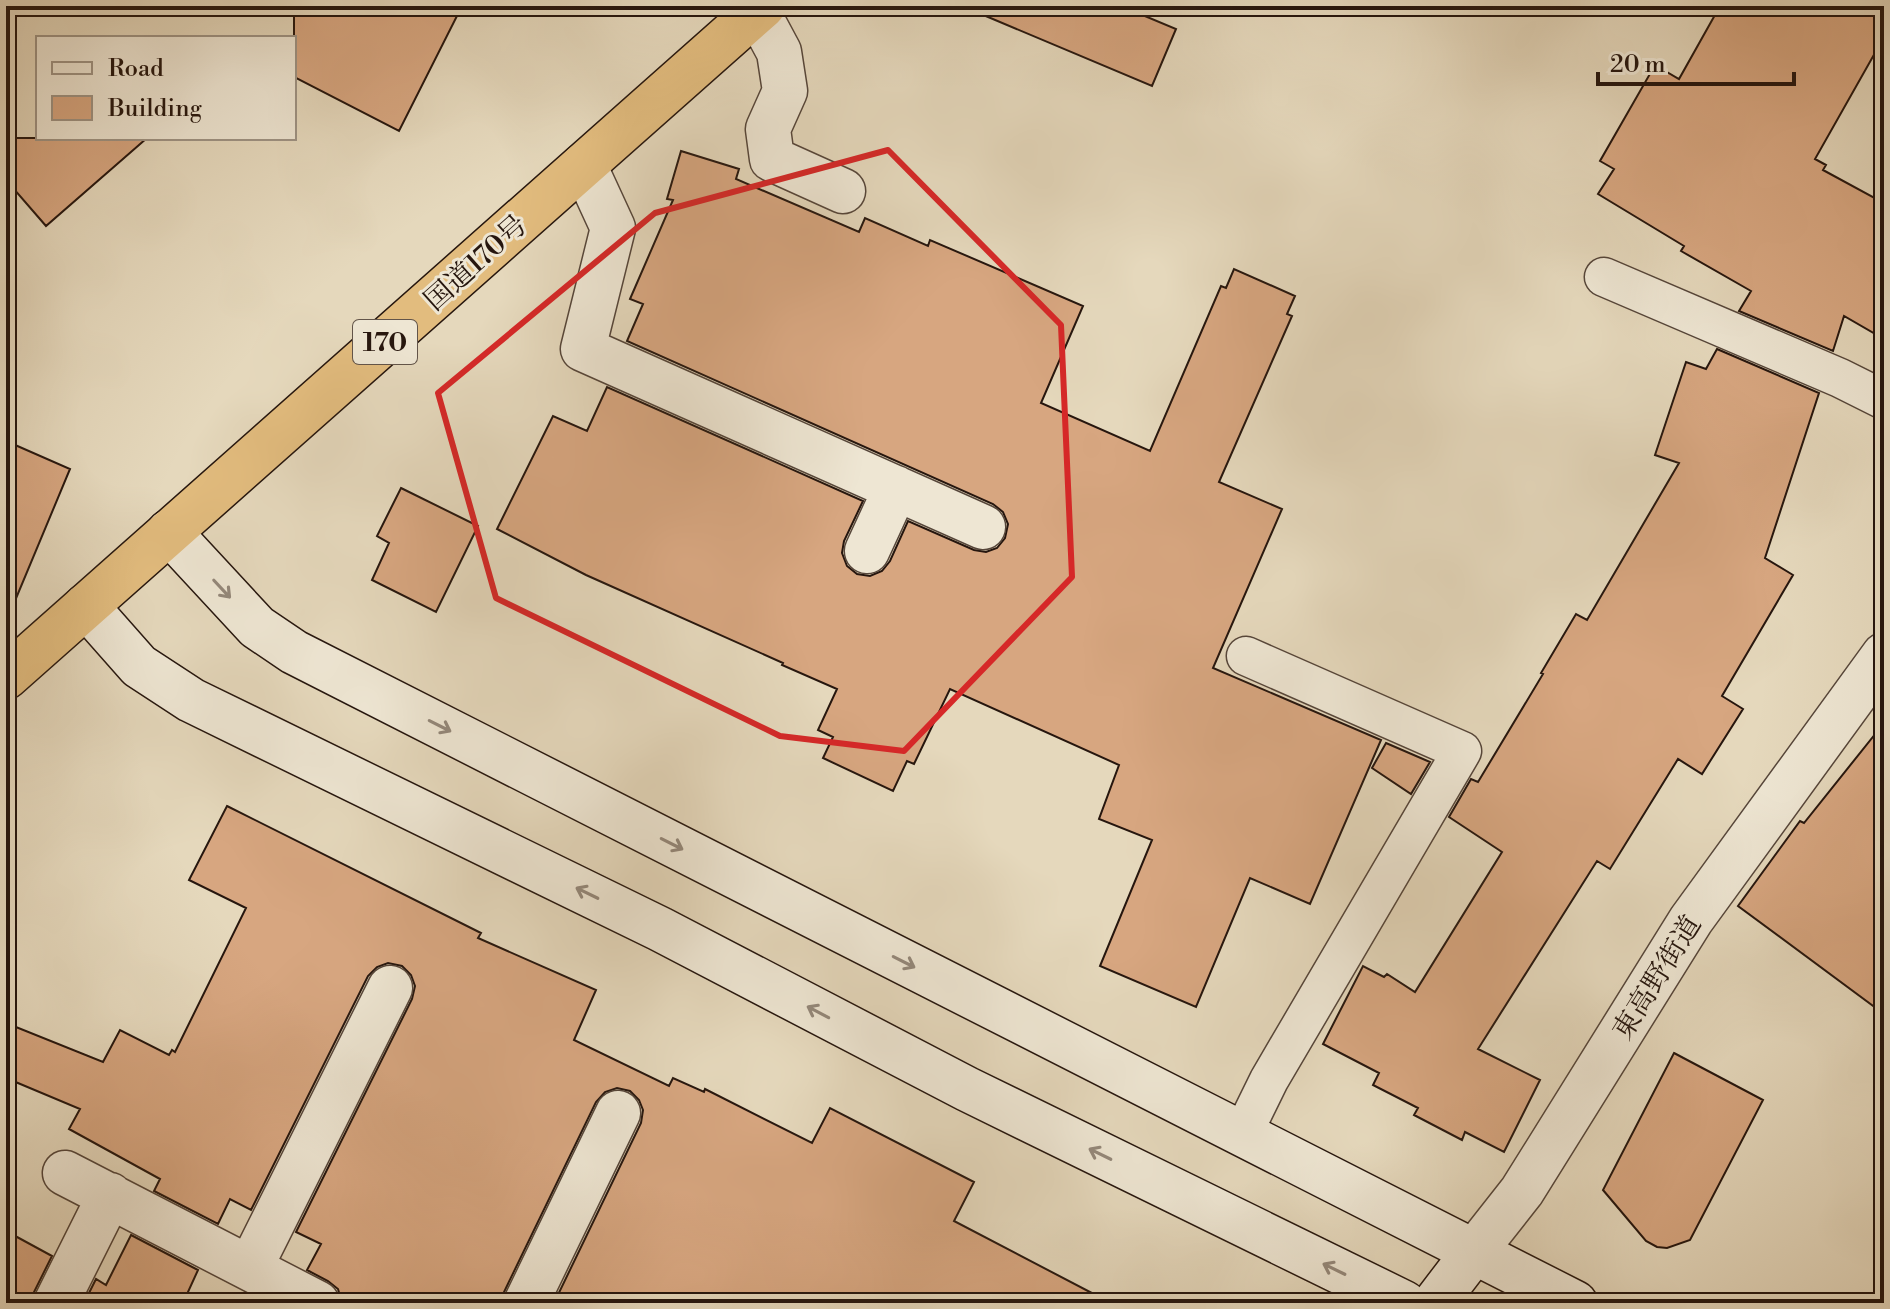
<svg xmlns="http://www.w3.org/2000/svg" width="1890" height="1309" viewBox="0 0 1890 1309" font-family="'Libre Bodoni','Noto Serif JP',serif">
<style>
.building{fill:#d7a680;stroke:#26160e;stroke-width:2}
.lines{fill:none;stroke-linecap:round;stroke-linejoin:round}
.lane-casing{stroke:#56463a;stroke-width:41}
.street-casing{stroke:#56463a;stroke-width:47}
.secondary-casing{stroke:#26160e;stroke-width:47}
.highway-casing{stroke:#26160e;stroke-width:47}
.lane{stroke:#eee6d3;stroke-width:38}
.street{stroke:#eee6d3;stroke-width:44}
.secondary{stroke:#eee6d3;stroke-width:44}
.highway{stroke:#e2bc7e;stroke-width:44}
.oneway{stroke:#94887a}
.marked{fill:none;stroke:#d62828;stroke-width:6;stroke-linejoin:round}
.labels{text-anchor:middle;stroke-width:6;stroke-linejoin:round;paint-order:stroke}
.shield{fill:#eee6d3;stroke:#625449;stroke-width:2}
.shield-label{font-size:26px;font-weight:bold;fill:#26160e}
.street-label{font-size:28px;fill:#26160e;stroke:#eee6d3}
</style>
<rect width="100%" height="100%" fill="#e5d8bc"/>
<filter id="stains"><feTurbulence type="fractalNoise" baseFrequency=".0025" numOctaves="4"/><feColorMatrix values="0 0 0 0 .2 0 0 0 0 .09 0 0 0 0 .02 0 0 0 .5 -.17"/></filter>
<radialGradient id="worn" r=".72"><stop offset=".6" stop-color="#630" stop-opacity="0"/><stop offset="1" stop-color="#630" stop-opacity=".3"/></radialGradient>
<path class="building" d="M294,6h168l-63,125 -105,-54z
M962,6h159l55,23 -24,57z
M1720,6h164v31l-69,122 11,6 -3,5 61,33v136l-40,-23 -11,35 -94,-40 12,-20 -70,-40 3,-5 -86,-52 16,-25 -14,-8 55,-96 24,14z
M6,138h141l-101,88 -40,-46z
M681,151l58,18 -3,10 123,53 6,-14 63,28 2,-6 153,66 -42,97 109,48 71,-165 5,2 8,-19 61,27 -8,18 5,2 -73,166 63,27 -69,159 168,72 -71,164 -60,-26 -54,129 -96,-41 52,-126 -53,-21 20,-54 -169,-76 -36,75 -7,-3 -14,30 -70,-33 10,-21 -15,-7 19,-41 -55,-24 1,-2 -197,-88 -89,-46 56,-113 34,15 20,-44 256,114 -19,40 -2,12 5,13 10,8 13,2 12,-5 8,-10 18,-40 66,29 12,2 11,-4 8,-10 3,-14 -5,-12 -10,-8 -366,-163 16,-37 -13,-5 43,-99 -6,-1z
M1717,349l102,44 -54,165 28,17 -71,121 21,13 -41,65 -24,-15 -68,110 -13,-8 -119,188 62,31 -36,72 -39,-20 -3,8 -48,-25 4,-7 -45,-23 6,-12 -56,-29 40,-78 21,11 3,-3 28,18 87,-140 -53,-35 22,-38 7,3 65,-108 -2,-1 35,-59 11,6 92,-157 -24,-8 31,-93 20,7z
M6,441l64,28 -63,151h-1z
M401,488l77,38 -42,86 -64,-32 17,-37 -12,-7z
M1884,723v291l-146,-108 62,-85 4,2z
M1386,743l44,19 -19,32 -39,-26z
M227,806l254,127 -3,5 118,52 -22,50 95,46 4,-8 31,14 1,-3 107,54 18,-35 144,74 -20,39 157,82h-557l87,-180 2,-13 -4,-10 -9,-9 -13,-3 -12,4 -9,10 -92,190 -3,11h-159l-4,-14 -10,-8 -21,-11 14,-26 -25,-12 116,-233 3,-13 -4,-11 -9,-9 -14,-3 -11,4 -9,9 -117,234 -21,-11 -12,25 -64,-33 6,-12 -91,-50 11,-20 -74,-31v-55l97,39 17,-32 49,25 3,-5 3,2 71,-144 -57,-28z
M1674,1053l89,47 -73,140 -23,8 -10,-1 -11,-6 -43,-51z
M6,1231l46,25 -18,36 -3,11h-25z
M131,1235l67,35 -15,33h-99l12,-24 10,6z"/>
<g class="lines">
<defs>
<path id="lane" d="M1604,277l236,101 44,22
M1242,1135l27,-55 193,-329 -216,-95"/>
<path id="street" d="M757,11l22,41 6,39 -17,38 4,30 71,32
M584,165l29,63 -30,121 400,178
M867,551l29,-63
M65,1173l252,130
M1474,1252l48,-61 169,-271 193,-265
M250,1268l140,-280
M56,1303l54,-108
M526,1303l92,-190"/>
<path id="secondary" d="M169,532l88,95 37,25 1281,651
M86,606l53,60 52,34 469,229 307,160 437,214
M1435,1303l39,-51"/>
<path id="highway" d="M6,677l757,-671"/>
</defs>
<use href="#lane" class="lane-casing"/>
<use href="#street" class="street-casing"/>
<use href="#secondary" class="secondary-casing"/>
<use href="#highway" class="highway-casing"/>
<use href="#lane" class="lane"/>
<use href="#street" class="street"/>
<use href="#secondary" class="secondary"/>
<use href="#highway" class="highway"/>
</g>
<defs><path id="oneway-shaft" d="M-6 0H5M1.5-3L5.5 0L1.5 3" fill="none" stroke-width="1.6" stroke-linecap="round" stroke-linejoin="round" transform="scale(2)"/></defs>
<g class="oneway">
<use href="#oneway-shaft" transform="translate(222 589) rotate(47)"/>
<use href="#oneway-shaft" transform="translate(440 726) rotate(27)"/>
<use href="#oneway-shaft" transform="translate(672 844) rotate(27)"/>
<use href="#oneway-shaft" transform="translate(587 893) rotate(-154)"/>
<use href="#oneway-shaft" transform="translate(904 962) rotate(27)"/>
<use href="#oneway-shaft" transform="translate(818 1012) rotate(-152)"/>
<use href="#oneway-shaft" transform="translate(1100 1154) rotate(-154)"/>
<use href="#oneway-shaft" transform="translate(1334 1269) rotate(-154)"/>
</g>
<path class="marked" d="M888,150l173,175 11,252 -168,174 -124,-15 -284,-138 -58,-205 217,-180z"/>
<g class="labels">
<rect class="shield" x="353" y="320" width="64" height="44" rx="6"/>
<g class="shield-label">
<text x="385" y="351">170</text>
</g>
<g class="street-label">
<text transform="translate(475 262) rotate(-42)" y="10">国道170号</text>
<text transform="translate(1656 977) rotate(-58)" y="10">東高野街道</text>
</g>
</g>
<rect width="1890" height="1309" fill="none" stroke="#e5d8bc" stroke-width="32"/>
<rect x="8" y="8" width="1874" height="1293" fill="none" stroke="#26160e" stroke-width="4"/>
<rect x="16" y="16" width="1858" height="1277" fill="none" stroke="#26160e" stroke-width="2"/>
<rect x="36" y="36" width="260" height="104" fill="#eee6d3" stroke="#9e9384" stroke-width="2"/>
<rect x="52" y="62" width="40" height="12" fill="#eee6d3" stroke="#9e9384" stroke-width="2"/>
<text x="108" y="76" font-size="24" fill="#26160e">Road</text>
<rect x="52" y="96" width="40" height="24" fill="#d7a680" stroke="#9e9384" stroke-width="2"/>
<text x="108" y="116" font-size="24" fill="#26160e">Building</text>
<path d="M1598 72v12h196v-12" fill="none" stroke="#26160e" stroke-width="4"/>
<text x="1610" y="72" font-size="24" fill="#26160e" stroke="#eee6d3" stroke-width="6" paint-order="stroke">20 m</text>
<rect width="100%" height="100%" filter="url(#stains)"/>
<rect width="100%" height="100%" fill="url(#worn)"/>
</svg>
